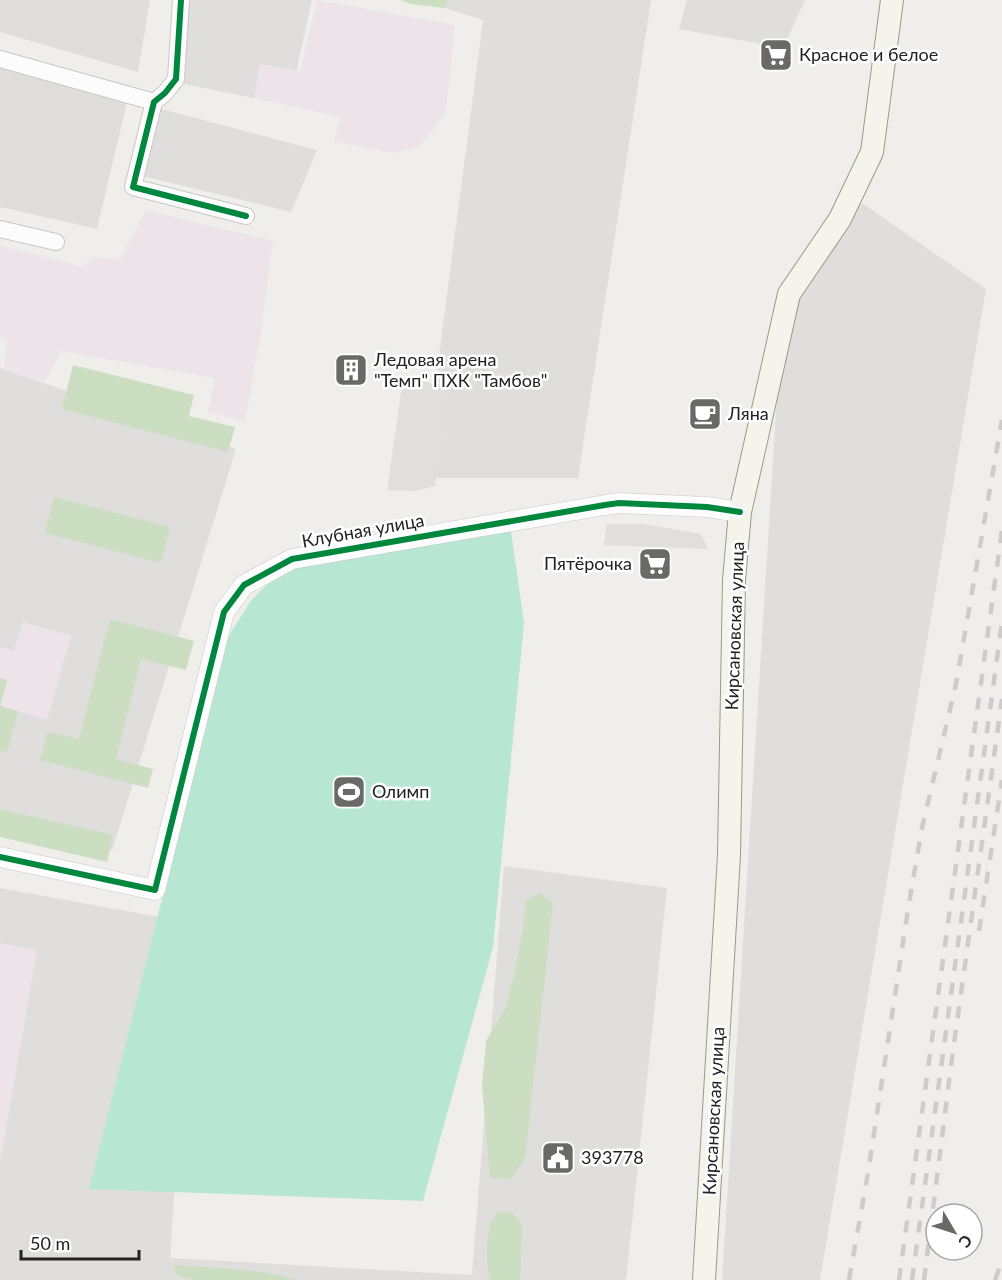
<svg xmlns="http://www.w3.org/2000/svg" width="1002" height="1280" viewBox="0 0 1002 1280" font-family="Lato,sans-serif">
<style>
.residential{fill:#dfdedc}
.industrial{fill:#ede4e9}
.forest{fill:#cbdec1}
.pitch{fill:#b7e6d2}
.parking{fill:#e0dfde}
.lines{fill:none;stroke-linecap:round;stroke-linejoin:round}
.minor-casing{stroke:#c9c8c7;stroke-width:18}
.tertiary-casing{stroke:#c9c8c7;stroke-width:21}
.secondary-casing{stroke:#999a82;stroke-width:24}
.minor{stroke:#fdfcfc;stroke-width:16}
.tertiary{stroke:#fdfcfc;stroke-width:20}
.secondary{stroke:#f4f4ed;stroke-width:22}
.rail{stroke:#ccc;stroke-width:4.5;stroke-dasharray:12 12;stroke-linecap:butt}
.cycleway-casing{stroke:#fff;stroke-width:10}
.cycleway{stroke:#00873e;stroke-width:6}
.labels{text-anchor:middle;stroke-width:5;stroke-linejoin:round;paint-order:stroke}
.poi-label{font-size:18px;fill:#222;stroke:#fff;text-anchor:start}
.street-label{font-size:18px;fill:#222;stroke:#fff}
</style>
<rect width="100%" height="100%" fill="#f0eeeb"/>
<path class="residential" d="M0,0h150l-12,72 -138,-40z
M185,0h127l-23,105 -105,-21z
M419,0h232l-73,478h-155l60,-458z
M687,0h118l-22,48 -104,-19z
M0,64l128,34 -31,131 -97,-22z
M154,107l163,43 -26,62 -161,-39z
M862,203l124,86 -166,991h-98l55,-883 27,-118z
M0,368l236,81 -124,402 -112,-31z
M504,866l163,22 -41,392h-626v-392l192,35 -22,335 302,17z"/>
<path class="industrial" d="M317,0l138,25 -9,87 -26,35 -26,6 -60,-11 6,-25 -86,-19 6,-34 40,7z
M146,210l127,31 -11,84 -17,97 -37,-10 7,-34 -154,-27 -16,31 -41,-12 3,-30 -7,-3v-91l83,21 10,-10 27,3z
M23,622l48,14 -24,84 -47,-14 7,-25 -7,-3v-31l14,4z
M0,943l37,7 -37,214z"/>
<path class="forest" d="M401,0h47l-3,8 -34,-4z
M73,365l121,30 -5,21 46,11 -7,25 -166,-43z
M54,497l116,30 -9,36 -116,-30z
M110,619l84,22 -8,29 -45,-11 -25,100 37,10 -5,19 -108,-28 8,-28 31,7z
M0,678l7,2 -7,26 18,5 -11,41 -7,-1z
M0,809l113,26 -6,27 -107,-25z
M539,892l14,11 -28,256 -15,20 -20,-1 -8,-92 4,-45 19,-32 8,-29 10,-51 3,-28z
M510,1211l12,12 -2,57h-30c-4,-14 -4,-45 2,-59 1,-3 4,-5 6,-8z
M176,1265c38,3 85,4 121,15h-102l-14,-3 -7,-4z"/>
<path class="pitch" d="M511,531l13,92 -31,324 -70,254 -334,-12 139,-552 22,-35 19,-20 24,-16z"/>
<path class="parking" d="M403,379l24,3 20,11 -12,93 -21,5 -27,-1z
M607,524h36l58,10 7,15 -104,-4z"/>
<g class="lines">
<defs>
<path id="minor" d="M181,0l-5,79 -11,14 -11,9 -21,85 113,29
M0,59l154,43
M0,229l56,13"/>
<path id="tertiary" d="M0,857l155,33 69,-278 20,-27 48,-26 313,-54 14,-2 88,4 33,5"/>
<path id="secondary" d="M704,1280l25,-425 5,-275 6,-68 49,-218 51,-75 32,-67 20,-152"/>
</defs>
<use href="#minor" class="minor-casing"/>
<use href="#tertiary" class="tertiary-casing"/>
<use href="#secondary" class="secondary-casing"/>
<use href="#minor" class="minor"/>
<use href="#tertiary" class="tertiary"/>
<use href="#secondary" class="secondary"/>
<path class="rail" d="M979,931l23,-151
M849,1280l19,-107 41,-270 13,-75 34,-144 46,-264
M899,1280l103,-750
M912,1280l90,-658
M924,1280l28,-222 50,-359
M995,1280l7,-20"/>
<defs>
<path id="cycleway" d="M181,0l-5,79 -11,14 -11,9 -21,85 113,29
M0,857l155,33 69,-278 20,-27 48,-26 313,-54 14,-2 88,4 33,5"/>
</defs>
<use href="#cycleway" class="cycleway-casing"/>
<use href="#cycleway" class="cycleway"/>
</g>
<defs>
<symbol id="supermarket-square" viewBox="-11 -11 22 22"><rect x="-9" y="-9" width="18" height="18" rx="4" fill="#6a6968" stroke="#fff"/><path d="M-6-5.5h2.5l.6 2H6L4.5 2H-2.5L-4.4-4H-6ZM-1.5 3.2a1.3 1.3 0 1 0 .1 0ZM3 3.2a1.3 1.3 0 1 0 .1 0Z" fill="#fff"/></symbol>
<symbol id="building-square" viewBox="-11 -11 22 22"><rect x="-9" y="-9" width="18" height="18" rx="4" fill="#6a6968" stroke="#fff"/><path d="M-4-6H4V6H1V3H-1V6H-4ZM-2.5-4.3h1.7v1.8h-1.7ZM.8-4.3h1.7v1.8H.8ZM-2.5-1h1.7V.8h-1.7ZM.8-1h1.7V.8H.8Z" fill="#fff"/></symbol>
<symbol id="cafe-square" viewBox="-11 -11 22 22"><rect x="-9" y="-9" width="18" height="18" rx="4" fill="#6a6968" stroke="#fff"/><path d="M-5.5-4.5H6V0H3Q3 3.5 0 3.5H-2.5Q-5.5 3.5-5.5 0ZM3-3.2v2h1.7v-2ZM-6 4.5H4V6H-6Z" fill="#fff"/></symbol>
<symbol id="stadium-square" viewBox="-11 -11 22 22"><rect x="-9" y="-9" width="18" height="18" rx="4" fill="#6a6968" stroke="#fff"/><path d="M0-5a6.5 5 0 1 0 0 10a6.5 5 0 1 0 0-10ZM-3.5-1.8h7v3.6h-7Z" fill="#fff"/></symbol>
<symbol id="civic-square" viewBox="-11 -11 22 22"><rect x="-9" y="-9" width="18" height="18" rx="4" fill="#6a6968" stroke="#fff"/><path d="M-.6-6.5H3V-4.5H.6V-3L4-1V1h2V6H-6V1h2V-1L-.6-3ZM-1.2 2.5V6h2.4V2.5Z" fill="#fff"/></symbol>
</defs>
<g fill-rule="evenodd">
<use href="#supermarket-square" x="757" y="36" width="38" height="38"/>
<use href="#building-square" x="332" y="351" width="38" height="38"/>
<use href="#cafe-square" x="686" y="395" width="38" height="38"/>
<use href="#supermarket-square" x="636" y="545" width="38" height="38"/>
<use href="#stadium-square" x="330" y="773" width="38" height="38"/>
<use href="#civic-square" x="539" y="1139" width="38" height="38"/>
</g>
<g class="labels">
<g class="poi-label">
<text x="799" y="61">Красное и белое</text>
<text x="374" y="366">Ледовая арена<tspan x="374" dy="21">"Темп" ПХК "Тамбов"</tspan></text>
<text x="728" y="420">Ляна</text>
<text x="632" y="570" text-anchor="end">Пятёрочка</text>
<text x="372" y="798">Олимп</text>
<text x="581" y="1164">393778</text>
</g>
<g class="street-label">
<text transform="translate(363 531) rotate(-10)" y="6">Клубная улица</text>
<text transform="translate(735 626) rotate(-88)" y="6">Кирсановская улица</text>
<text transform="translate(714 1111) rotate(-87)" y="6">Кирсановская улица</text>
</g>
</g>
<g transform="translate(954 1232) rotate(129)"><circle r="28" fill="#ffffff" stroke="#a7a7a7" stroke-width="1.5"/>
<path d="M0-4.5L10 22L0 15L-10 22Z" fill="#6a6968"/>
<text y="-9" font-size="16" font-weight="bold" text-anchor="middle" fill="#222222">С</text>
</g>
<path d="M21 1250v9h118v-9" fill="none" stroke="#222222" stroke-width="3"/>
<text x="30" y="1250" font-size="18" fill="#222222" stroke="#ffffff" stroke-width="4.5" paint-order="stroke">50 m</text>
</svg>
